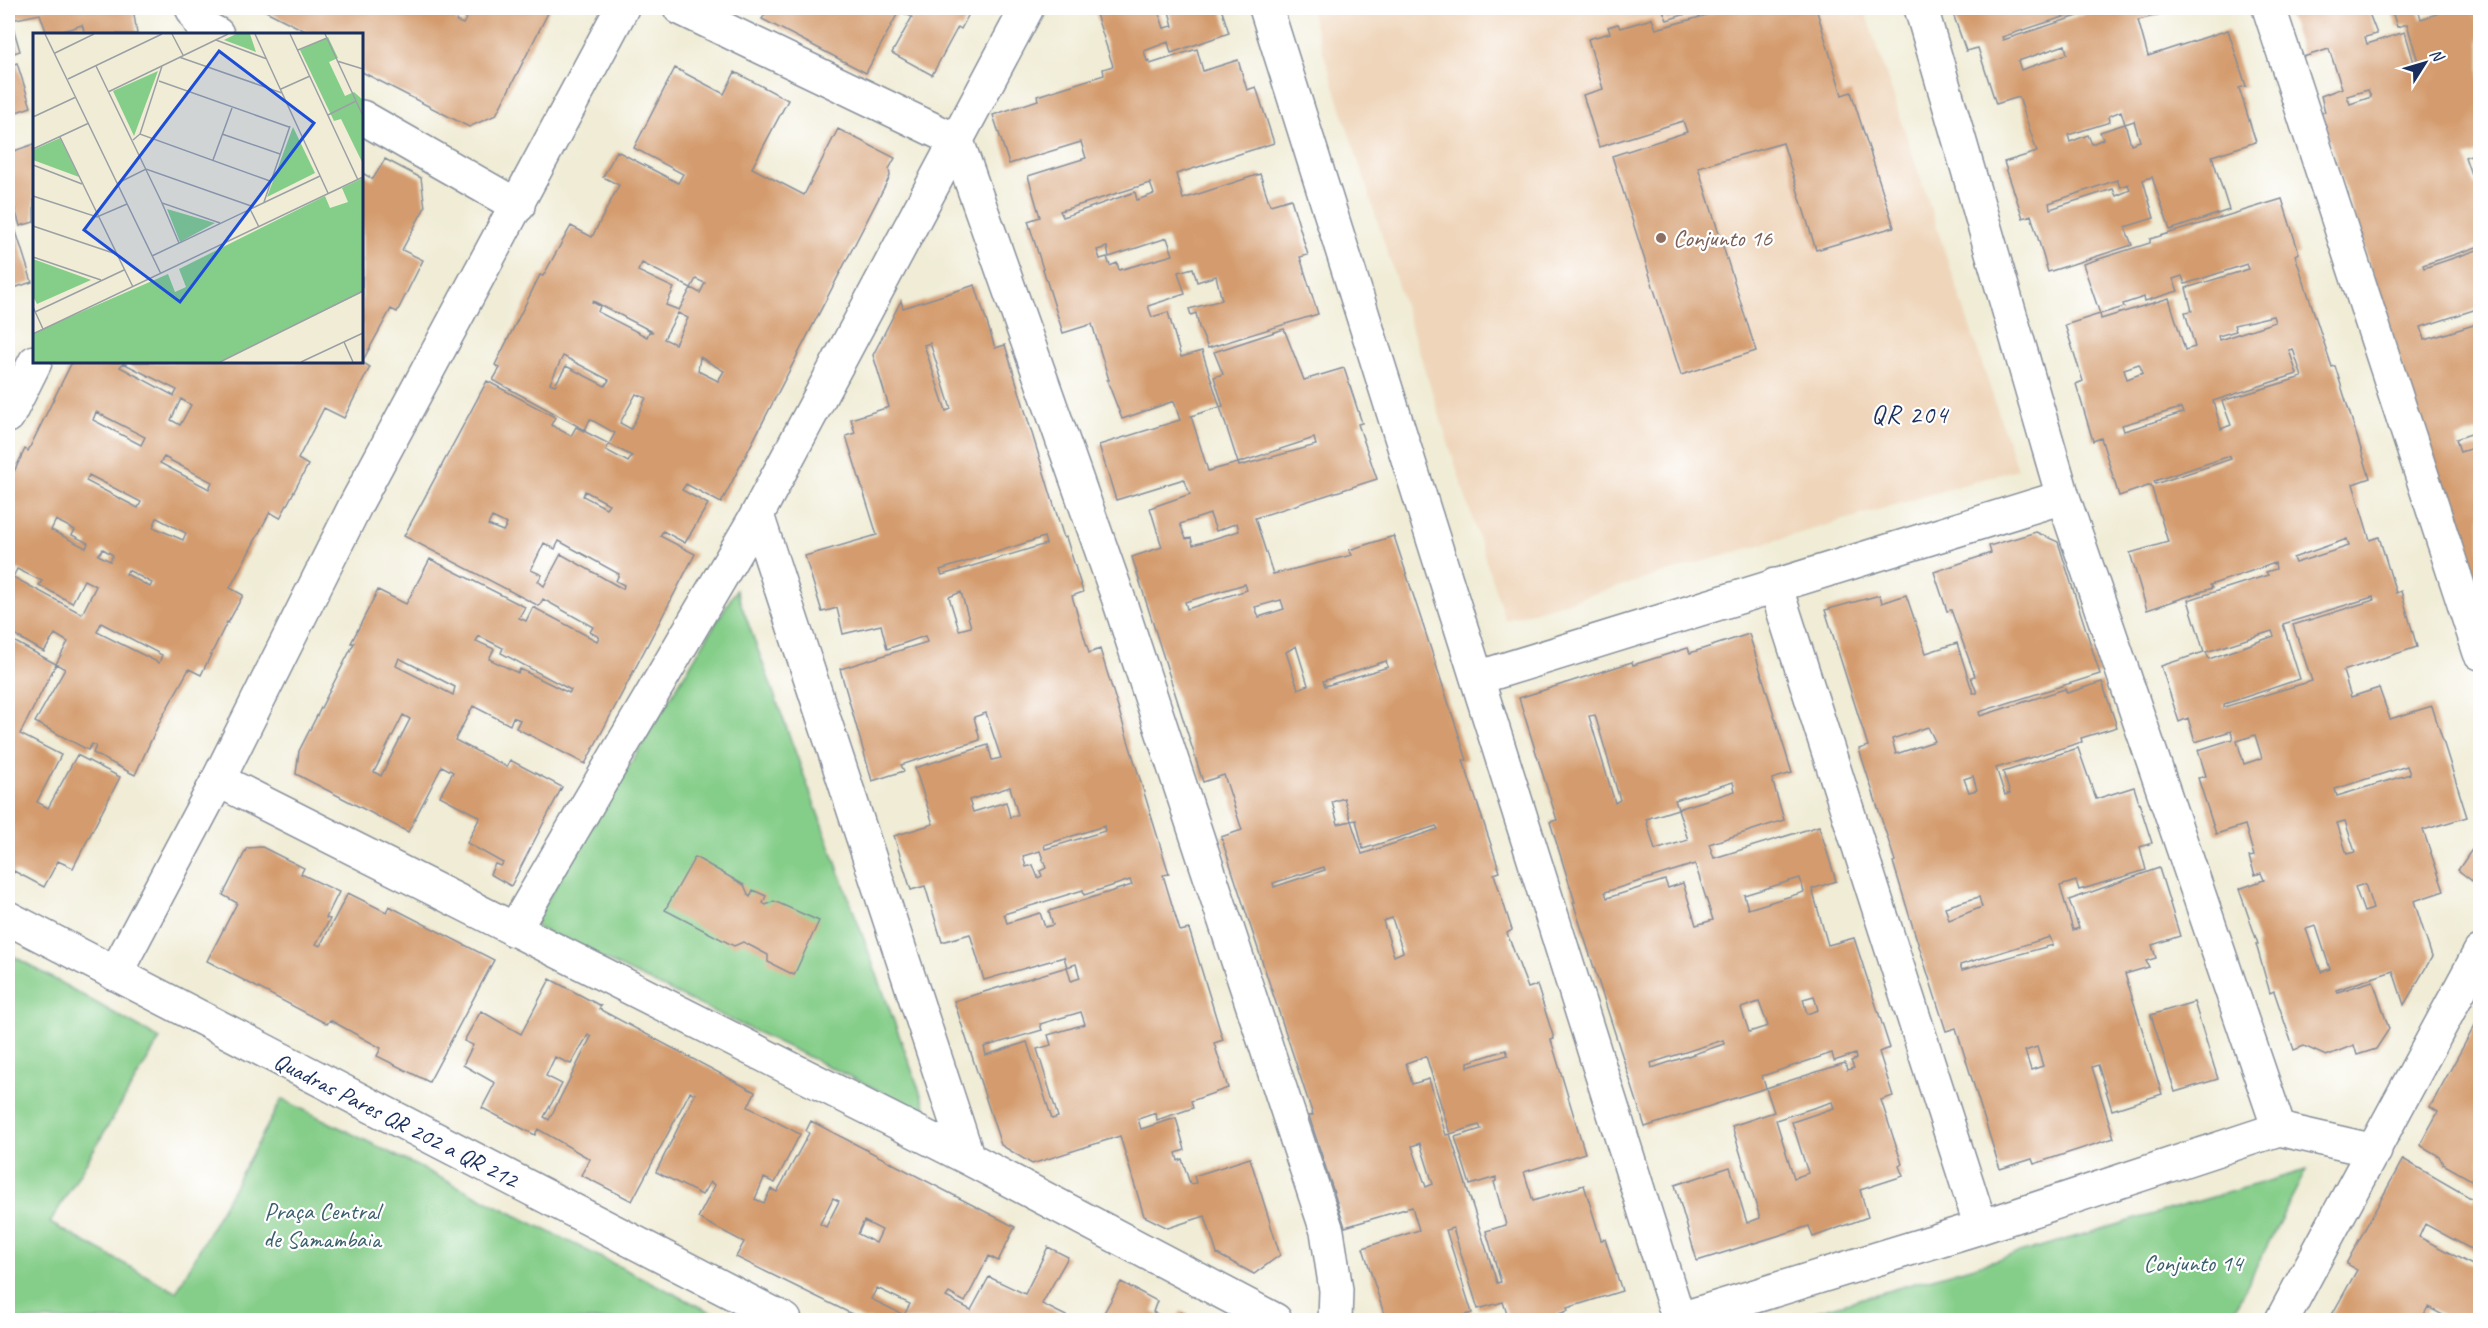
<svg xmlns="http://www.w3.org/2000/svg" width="2488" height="1328" viewBox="0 0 2488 1328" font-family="Caveat,sans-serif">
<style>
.built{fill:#efd6bb}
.green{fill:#85ce89;stroke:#507e74;stroke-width:1.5}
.building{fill:#d49c6e;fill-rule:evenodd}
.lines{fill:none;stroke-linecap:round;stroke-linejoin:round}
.minor-casing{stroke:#868e9a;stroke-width:36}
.tertiary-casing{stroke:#868e9a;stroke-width:36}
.minor{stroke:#fff;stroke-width:33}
.tertiary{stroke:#fff;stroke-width:33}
.education-dot{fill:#8d6e63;stroke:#fff;stroke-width:2}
.labels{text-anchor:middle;stroke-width:4.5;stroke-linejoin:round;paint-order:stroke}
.education-label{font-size:24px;fill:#785e54;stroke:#fff;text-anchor:start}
.street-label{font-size:24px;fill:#1b2f5e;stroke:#fff}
.park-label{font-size:24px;fill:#3b5f6b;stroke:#fff}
.neighbourhood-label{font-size:26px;letter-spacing:1.5px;fill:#1b2f5e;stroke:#fff}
.inset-road{fill:none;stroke:#9ba0a5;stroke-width:1.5}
.view{fill:#1d4ed8;fill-opacity:0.15;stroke:#1d4ed8;stroke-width:3}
.inset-edge{fill:none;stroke:#1b2f5e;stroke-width:3}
</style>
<rect width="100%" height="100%" fill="#fff"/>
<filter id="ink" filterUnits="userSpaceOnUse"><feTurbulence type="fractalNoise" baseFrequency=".0167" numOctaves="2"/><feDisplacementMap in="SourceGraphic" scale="12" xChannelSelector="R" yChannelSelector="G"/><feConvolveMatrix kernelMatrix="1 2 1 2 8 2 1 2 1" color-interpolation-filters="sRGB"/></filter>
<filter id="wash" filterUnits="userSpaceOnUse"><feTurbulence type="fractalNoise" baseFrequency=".008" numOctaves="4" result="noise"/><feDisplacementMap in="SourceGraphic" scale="24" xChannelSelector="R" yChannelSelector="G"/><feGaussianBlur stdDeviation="1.35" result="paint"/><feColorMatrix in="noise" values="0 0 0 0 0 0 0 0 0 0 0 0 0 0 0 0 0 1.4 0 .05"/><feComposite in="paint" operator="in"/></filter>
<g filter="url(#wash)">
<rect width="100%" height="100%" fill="#f0ecd5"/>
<path class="built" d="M1309,8h555l153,461 -512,151z"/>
<path class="green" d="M736,590l192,524 -396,-189z
M8,953l152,86 -110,184 126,69 106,-193 445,221h-719z
M2306,1170l-77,150h-442z"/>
<g id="blocks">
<path class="building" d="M8,8h125l4,26h-52l-3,-9 -28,9h-7l-7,-20 -29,6 9,31 -12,4z
M260,8h203l-7,13 7,3 8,-14 -5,-2 84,1 -54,106 -27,12 -107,-55v-38h-51z
M755,8h222l-4,6 -3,-2 -9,17 -3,-2 -26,48 -40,-22 20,-36 -13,-6 -33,62 -104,-54 4,-6z
M1094,8h63l7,20 9,-2 -5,-18h53l8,25 -58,20 -3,-11 -24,9 3,10 2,-1 1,4 47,-15 6,22 35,-11 9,30 9,-3 18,56 -98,31 7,25 77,-25 10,31 21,-6 17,56 -8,2 18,57 -110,34 -9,-21 -3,-14 -5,2 -2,-6 33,-9 -6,-24 -19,6 -4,-14 -15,4 7,22 -37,12 4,11 16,-5 13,45 21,-6 18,56 -29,9 17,55 30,-8 1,3 77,-21 -2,-7 -76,25 -18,-56 3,-1 -9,-29 9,-3 -9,-22 70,-23 20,51 40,-12 18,55 -4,1 19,55 -122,39 18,56 79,-19 -3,-5 45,-14 73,224h-4l37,112 -6,2 18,56 -5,3 21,55 9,-3 17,54 -3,1 34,113 -61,19 9,29 51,-16 17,55 4,-1 17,52 -55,17 1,3 -29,9h-30l-6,-18 -25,7 -25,-81 -7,2 26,83 -23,7h-63l-23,-72 56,-18 -7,-23 -67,20 -36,-111 4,-1 -92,-278 21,-7 -18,-55 -21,7 -71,-225 30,-10 -12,-39 40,-14 -6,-15 -68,21 -17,-55 81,-25 -6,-19 -52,18 -15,-39h2l-17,-56 -29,9 -35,-112 12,-4 -12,-41 58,-18 -5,-16 -72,22 -16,-49 45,-15 -1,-4 67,-21 -1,-6 10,-3zM1150,183l4,11 -17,6 -2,-8 -72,25 -3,-6zM1167,238l6,17 -54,15 -2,-7 -7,3 -3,-9 -7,2 -3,-9 10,-3 2,10zM1210,514l6,17 21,-8 2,8 -46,14 -2,-7 -5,1 -6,-15zM1245,584l2,6 -60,19 -2,-7zM1281,600l3,9 -25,8 -4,-10zM1296,646l12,39 -10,4 -12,-37zM1386,661l2,6 -63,19 -2,-5zM1344,798l7,23 5,-1 7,29 73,-23 2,3 -76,25 -11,-33 -13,3 -6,-22zM1324,867l1,3 -51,17 -1,-4zM1392,918l11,34 -9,4 -11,-35zM1506,1050l2,5 -40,12v-5zM1426,1056l24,78 29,-9 2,4 -26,8 15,48 26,-8v4l-2,1 12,43 -20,6 15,51 -4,1 -47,-149 -4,1 -17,-56 -17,5 -6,-21zM1420,1143l13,41 -7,3 -14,-41z
M1662,8h43l-38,12z
M1733,8h83l26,87 9,-3 43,135 -78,23 -33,-107 -85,24 58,184 -75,24 -69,-219 75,-24 -4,-11 -84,26 -16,-52 20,-6 -15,-50 22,-6 -2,-6 10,-3 2,4 32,-9 4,10z
M1951,8h205l2,7 -20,5 10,36 80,-26 18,56 -7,2 17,54 -44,14 17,54 -59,20 -18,-53 -9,3 11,38 -29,9 7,18 -84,27 -17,-57 -8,3 -19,-56 33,-10 -18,-55 -23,7 -18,-56 -12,3zM2088,9l2,3 -87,28 -1,-3zM2065,45l2,9 -46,16 -3,-9zM2121,111l4,13 9,-3 6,20 -9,3 -6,-20 -25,8 3,7 -11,5 -4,-9 -18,7 -2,-7 42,-13 -1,-6zM2117,180l3,7 8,-3 2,6 -14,6 -3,-7 -63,20 -1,-6z
M2286,8h81l10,26 -12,3 2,7 38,-12 10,34 4,-1 -12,-41 -10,3 -6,-19h27l3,11 25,-8 -1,-3h35v144l-15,5 10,29 5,-2v62l-57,19 1,3 56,-19v59l-59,19 4,13 55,-17v108l-24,8 4,13 20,-6v166l-159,-499 4,-1 -4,-16 21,-8 -13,-39 -26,8zM2368,90l3,7 -21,7 -3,-8z
M17,63l14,44 -23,8v-49z
M675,68l49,26 11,-22 53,28 -36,68 52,27 34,-66 57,29 -6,11 1,7 -169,327 -35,-19 -4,6 26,14 -23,39 -22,-12 -3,5 35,18 -110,210 -69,-36 4,-8 -7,-3 -3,8 -37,-19 -18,34 52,27 3,-7 52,27 -51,99 -21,-12 5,-10 6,2 2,-3 -36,-20 13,-26 -40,-21 13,-24 -11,-6 -34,66 -112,-58 3,-23 55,-108h-3l27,-53 28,14 24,-45 95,48 -6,11 7,3 7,-14 64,34 2,-4 -9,-5 3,-5 -50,-28 -4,7 -135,-70 83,-155 68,36 -4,8 20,11 5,-9 33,17 6,-11 -25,-14 -5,11 -92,-50 7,-12 -5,-3 45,-90 3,1 28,-50 21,11 27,-52 -16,-8 14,-26 61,32 5,-9 -49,-26zM642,263l49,25 5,-9 9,4 -5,10 -9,-5 -12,22 -13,-5 8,-17 -36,-17zM593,301l60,31h-4l-2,5 -49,-25 2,-6 -8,-4zM678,313l10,5 -13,26 -11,-5zM563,356l46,24 -4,6 -39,-20 -11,19 -5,-2zM700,357l24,14 -6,10 -20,-10zM636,394l10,4 -15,31 -11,-6zM609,444l23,12 -4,6 -22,-12zM585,491l24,13 -3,4 -23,-12zM492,517l15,7 -4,7 -15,-6zM559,541l60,33 -3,7 8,4 -1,4 -62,-35 -17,32 -6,-5 4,-6 -11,-5 13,-27 11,6zM479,636l24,12 -2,5 70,37 -2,3 -49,-24 -2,4 -29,-14 5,-10 -18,-8zM399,658l56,29 -2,8 -57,-29zM403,715l7,4 -29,57 -7,-4z
M34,144v78l-14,4 -12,-41v-32z
M385,159l36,19 4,29 -23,43 21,10 -26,52 -6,-3 -29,53 8,5 -26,51 -20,-10 -26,51 10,6 -28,53 -10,-6 -40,76 13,7 -15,28 -1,-1 -26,53 -12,-6 -28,50 -26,56 -4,-2 -38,-20 3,-7 -4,-2 -4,6 -53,-28 30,-53 -9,-5 12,-22 -13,-8 -11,18 -36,-21v-147l17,-35 3,2 44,-89h290v-189l11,6zM123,363l54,27 -3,6 -54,-29zM181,399l10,6 -11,20 -9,-5zM96,412l49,25 -4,8 -48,-25zM164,457l48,25 -3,7 -49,-26zM89,475l52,27 -3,6 -52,-27zM157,518l29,15 -3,7 -30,-13zM56,520l19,10 -3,5 16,8 -2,5 -35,-18zM103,549l10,6 -3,6 -12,-6zM17,569l25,12 -3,4 33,18 12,-23 12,6 -14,28 -69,-37zM128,570l24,13 -2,4 -24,-13zM101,623l61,32 -3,8 -62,-31z
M2282,199l17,54 -4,2 37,112 3,-1 35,112 -17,6 17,56 9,-3 17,56 5,-2 16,56 -74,24 8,26 28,-9 11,31 42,-13 35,111 -44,13 21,61 -30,10 18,56 -28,48 -11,-34 -57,19 1,2 36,-11 16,48 -13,20 -19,6 -3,-10 -28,11 -22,-10 -10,4 -20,-59 -4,2 -14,-49h2l-19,-55 25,-9 -3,-7 -6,2 -6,-18 5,-1 -9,-31 -29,9 -18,-56 8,-2 -8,-26 35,-11 -2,-8 -36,11 -7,-24 -9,4 -18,-56 43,-14 -16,-52 80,-25 -2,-3 10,-3 -1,-6 -65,22 2,3 -65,22 -17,-57 38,-11 -17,-57 -32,11 -18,-58 -8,3 -17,-57 7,-3 -18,-56 35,-11 -17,-50 67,-21v-4zM2247,264l2,5 -63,19 6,23 -7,1 10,35 -10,3 -16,-52 -68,21 -1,-5 24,-7 -1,-3 21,-7 1,4 33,-10 -5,-12 9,-3 3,8zM2273,316l2,6 -56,18 -1,-4 18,-5 -2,-6zM2293,349l9,28 -80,24 9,24 -10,4 -8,-28 84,-27 -8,-24zM2139,364l4,9 -16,6 -3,-10zM2181,408l2,5 -59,18 -2,-6zM2230,456l1,3 -76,25 -1,-3zM2347,539l2,7 -54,17 -2,-5zM2373,597l1,3 -81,25 19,56 -88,26v-3l76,-25 -17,-55zM2272,631l2,5 -65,23 -3,-7zM2255,735l7,23 -18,6 -7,-23zM2407,766l3,8 -73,22 -2,-7zM2345,821l10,31 -8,2 -10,-31zM2365,884l8,25 -9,3 -9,-25zM2316,926l14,43 -9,3 -15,-43z
M8,206l24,76 -24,8z
M975,285l20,63 10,-3 59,193 2,-1 17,55 -11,4 17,57 11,-4 69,225 -6,1 17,56 9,-2 34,111 -9,3 14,45 -37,13 2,7 -36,12 -1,-7 -18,6 3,10 35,-11 9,32 -9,3 2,8 4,-2 8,25 6,-1 -2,-7 56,-18 30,97 -26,19 -37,-20 -12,-38 -37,12 -24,-12 -24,-80 -88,28 -31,-19 -47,-144 113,-34 4,14 9,-3 -4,-14 -9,3 -3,-10 -80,23 -14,-46 -28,8 -17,-56 -14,4 -17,-54 39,-12 -18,-56 73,-23 4,15 9,-2 -15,-45 -12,4 6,23 -79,25 3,6 -32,10 -32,-112 87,-27 -2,-6 -38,13 -6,-24 -38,9 -6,-26 -15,4 -17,-56 72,-21 -31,-99 9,-3 -4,-14 38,-12 -16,-52 28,-54 2,7zM930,343l21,66 -5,2 -22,-66zM1044,537l2,7 -104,31 -2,-5zM961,592l10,35 -12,3 -10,-33zM1010,787l8,28 -8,2 -4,-15 -33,10 -4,-12zM1104,826l1,5 -60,18 -1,-4zM1040,851l6,17 -6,3 2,5 -4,2 -5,-13 -7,2 -3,-11zM1130,880l2,5 -83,26 4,14 -8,2 -5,-14 -33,10 -3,-9 79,-24 1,5zM1081,1012l4,12 -37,11 3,10 -14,4 21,68 -6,2 -25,-77 -41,13 -2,-8 58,-17 -2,-6z
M2036,532l22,10 42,132 -121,38 1,4 85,-27 2,4 35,-11 15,45 -36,11 1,4 -86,26 9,27 5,-2 -7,-21 75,-24 18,51 38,-12 18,56 -12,4 6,23 -67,20 -3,-9 -16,5 13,44 6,-2 -10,-28 90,-32 21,68 -28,9 4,13 -10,3 3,6 -24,7 37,120 -50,16 -14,-45 -6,2 22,71 -80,26 -2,-5 -32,10 -44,-141 -10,3 -36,-113 -17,-56 2,-1 -36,-112 9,-3 -43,-136 55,-15 2,8 24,-8 20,58 31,-10 16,50h4l-6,-16 4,-1 -24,-66 -4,1 -13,-39 57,-19 -2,-7zM1928,727l7,14 -39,13 -4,-15zM1973,776l4,14 -8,2 -5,-13zM1979,897l3,10 -33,13 -4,-13zM2050,937l3,8 -91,25 -2,-5zM2037,1047l6,19 -12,4 -6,-19z
M1749,634l43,139 -20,6 12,41 -75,24 5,14 105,-32 17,55 -24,8 16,56 26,-7 36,110 -11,4 14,44 -12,4 21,64 -3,2 4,10 -43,14 8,27 -55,20 -4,-11 -112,35 -22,-76 55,-18 17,56 13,-5 -28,-92 42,-14 -8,-24 -121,39 -72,-225h2l-25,-80 7,-2 -38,-122 113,-36 1,3 55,-17 2,5zM1595,715l25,85 -5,3 -26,-87zM1733,782l2,9 -57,18 10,31 -33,10 -9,-31 32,-10 -3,-9zM1695,864l18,56 -17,5 -13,-42 -15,5 -3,-8 -58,18 -2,-6zM1800,878l4,14 -56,17 -4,-14zM1814,996l4,14 -11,4 -4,-15zM1759,1002l9,24 -19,6 -8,-24zM1723,1040l1,4 -72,24 -1,-5zM1832,1053l2,8 21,-7 1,5 -5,2 3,7 -7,2 -2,-7 -79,25 -4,-12zM1832,1102l2,6 -42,14 16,51 -14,5 -18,-58z
M8,638l48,26 -36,70 41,21 -24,47 11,6 29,-53 43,22 -47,91 -15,-7 -14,26 -30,-16 -2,5 -4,-2z
M262,847l42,21 -3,6 38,18 -13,26 4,1 -14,25 4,2 28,-53 38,19 3,-6 105,54 -65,122 -52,-26 4,-8 -51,-28 -3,4 -120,-63 30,-58 -14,-8 24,-47z
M2473,848l5,3 2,8v19l-4,6 -18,-14z
M695,857l49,28 5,11 1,1 3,-7 13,6 -3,7 3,2 8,-4 45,20 -25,54 -26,-13v-7l-19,-10 -6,-3 -9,4 -69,-36z
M550,979l51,27 -2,3 156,83 -7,15 52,27 -25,49 -11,-5 -9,21 9,4 7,-14 6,3 32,-59 -3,-2 5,-10 204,106 -17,34 -9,-5 -24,46 -16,-9 -3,4 25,13 18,-33 36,17 23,-47 20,10 -26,47 32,16h-210l-128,-63 8,-15 -46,-24 17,-33 -5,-3 -8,13 -46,-23 39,-78 -5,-2 -58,109 -51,-26 9,-16 -52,-30 -3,6 -53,-27 13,-25 -32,-18 10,-20 -9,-4 17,-30 40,23zM588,1035l3,2 -42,83 -5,-3 18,-33 -16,-8 9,-19 16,7zM833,1198l6,3 -13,26 -6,-3zM864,1221l18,9 -6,13 -18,-9zM877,1288l33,16 -6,11 -33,-16z
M2194,1002l24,77 -43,13 -24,-77z
M2480,1016v169l-37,-21 -4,-8 -19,-11 18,-33 -8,-5z
M2403,1159l71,41 6,-12v66l-55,-30 -6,13 61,32v51h-28l-24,-13 -7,13h-92l28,-50 -11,-6z
M1121,1282l36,19 -4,11 16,8h-69z
M1181,1311l17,9h-22z"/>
</g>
</g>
<g filter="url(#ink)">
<use href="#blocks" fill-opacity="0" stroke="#868e9a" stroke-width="1.5"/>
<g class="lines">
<defs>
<path id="minor" d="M192,8l10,18 15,8
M680,8l277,133 161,456 209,634 9,59 -1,30
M1266,8l413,1312
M1921,8l142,489 216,632
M2269,8l211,645
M362,117l156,89
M8,416l27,-54
M1775,585l206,642
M1477,678l586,-181
M218,780l750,378 307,162
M514,930l243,-415
M968,1158l-211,-643 270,-507
M1677,1320l304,-93 298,-98 96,22
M2282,1320l198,-368"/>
<path id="tertiary" d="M8,918l777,402
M115,974l103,-194 138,-276 266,-496"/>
</defs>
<use href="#minor" class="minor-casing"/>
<use href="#tertiary" class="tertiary-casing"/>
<use href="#minor" class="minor"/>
<use href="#tertiary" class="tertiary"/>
</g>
</g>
<circle class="education-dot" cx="1661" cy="238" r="6"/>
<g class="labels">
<g class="education-label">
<text x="1673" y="246">Conjunto 16</text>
</g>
<g class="street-label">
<text transform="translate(396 1120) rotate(27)" y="8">Quadras Pares QR 202 a QR 212</text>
</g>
<g class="park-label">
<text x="322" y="1219">Praça Central<tspan x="322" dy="28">de Samambaia</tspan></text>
<text x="2193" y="1271">Conjunto 14</text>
</g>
<g class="neighbourhood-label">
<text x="1910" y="423">QR 204</text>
</g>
</g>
<g transform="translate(33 33)">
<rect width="330" height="330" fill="#f0ecd5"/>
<path d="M203,1h14l6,18 -32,-12zM295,4l10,21 -9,4 16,34 9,-4 9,8v64l-22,-45 -7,2 -34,-71zM125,38l-24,65 -21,-45zM260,94l22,46 -48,24zM27,105l19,39 -46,-17v-10zM330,145v114l-143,70h-187v-29l135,-59 7,18 11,-5 -7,-18 146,-73 5,12 18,-6 -6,-14zM134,176l48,14 -35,19zM0,226l58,21 -54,24 -4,-8z" fill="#85ce89"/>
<path class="inset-road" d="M12,1l116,240M139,1l11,21M222,1l73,159M257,1l68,146M292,1l38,82M183,7l51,19M265,17l29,-12M22,20l39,-19M146,24l103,36M304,28l26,8M63,33l66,137 58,20M35,46l94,-45M126,48l130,46M248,56l29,-13M75,59l120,-58M295,82l28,-14M0,84l43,-20M107,101l22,-68M189,101l58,20M27,104l73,150M100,107l7,-6 130,47M0,116l56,-26M180,127l19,-52M0,132l49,19M85,150l28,-14 108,38M0,163l64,21 30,-13M231,169l26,-76M129,170l17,40M217,176l9,18M0,193l83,28M119,223l168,-80M0,224l68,23M0,274l10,22M2,279l89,-42M0,301l330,-157M311,309l9,20M187,329l143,-71M268,329l62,-29"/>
<path class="view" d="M186,18l95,72 -134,179 -96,-72z"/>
<rect width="330" height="330" class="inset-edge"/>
</g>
<rect width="2488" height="1328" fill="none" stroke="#fff" stroke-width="30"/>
<g transform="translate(2425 63) rotate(53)" stroke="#ffffff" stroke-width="4.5" paint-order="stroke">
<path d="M0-4.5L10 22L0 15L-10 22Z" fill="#1b2f5e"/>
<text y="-9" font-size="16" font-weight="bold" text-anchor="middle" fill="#1b2f5e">N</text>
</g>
</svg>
